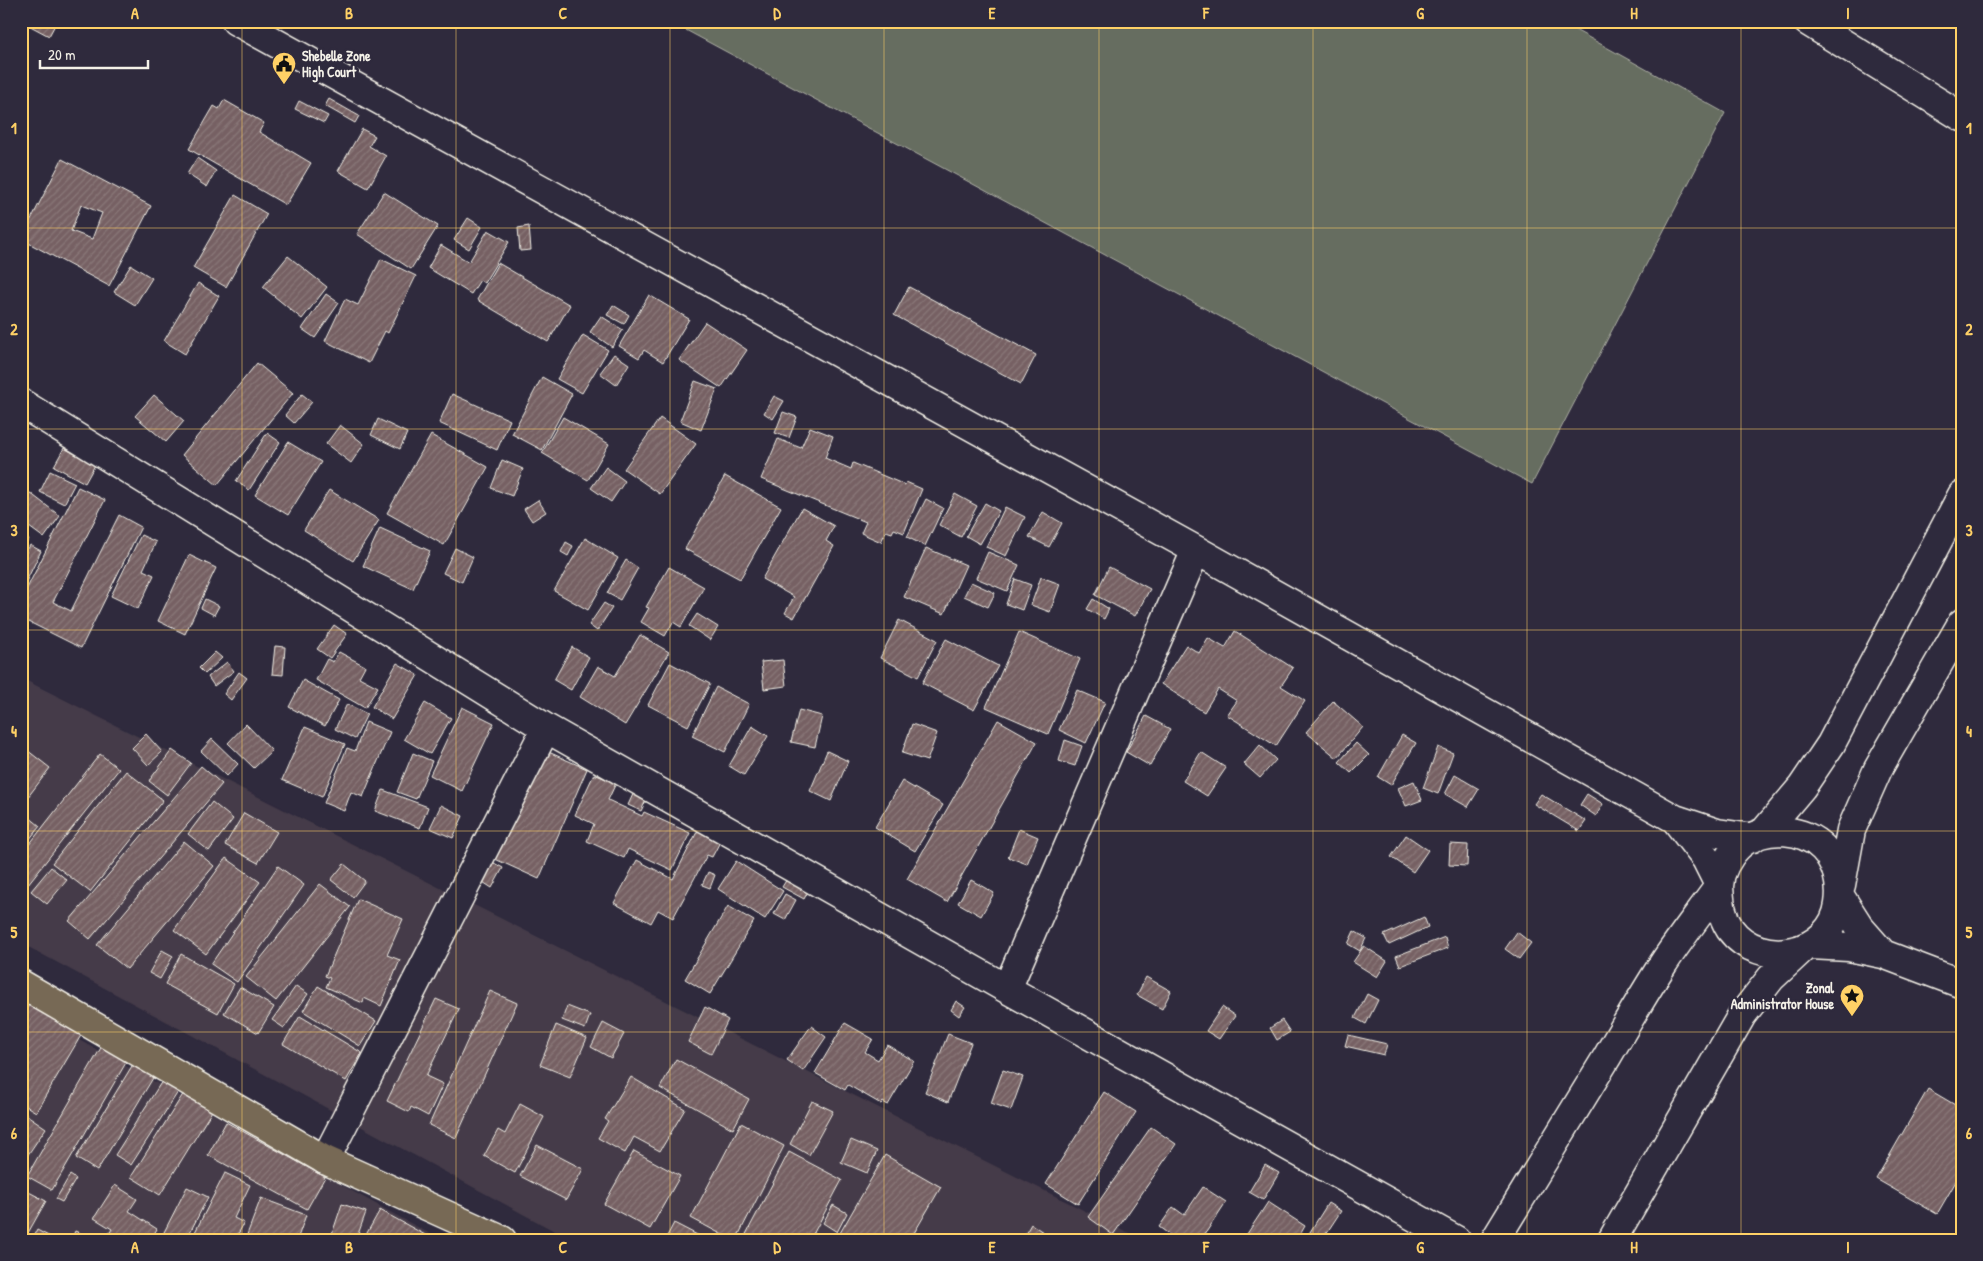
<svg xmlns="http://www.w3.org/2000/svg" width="1983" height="1261" viewBox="0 0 1983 1261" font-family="'Patrick Hand',sans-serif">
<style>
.built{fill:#443a48}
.grass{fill:#666d60;stroke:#adafa4}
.building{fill:url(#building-hatch);stroke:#f4f1e8;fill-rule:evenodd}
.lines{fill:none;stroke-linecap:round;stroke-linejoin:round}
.minor-casing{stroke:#f4f1e8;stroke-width:31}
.major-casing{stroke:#f4f1e8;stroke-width:31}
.minor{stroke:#2f2a3d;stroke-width:28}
.major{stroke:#776954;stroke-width:28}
.grid{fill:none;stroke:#ffd166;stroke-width:1;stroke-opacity:0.55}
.labels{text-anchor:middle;stroke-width:5;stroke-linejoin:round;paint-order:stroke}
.poi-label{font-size:14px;font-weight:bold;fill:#f4f1e8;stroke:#2f2a3d;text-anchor:start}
.neatline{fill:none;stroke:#ffd166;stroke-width:2}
.grid-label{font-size:16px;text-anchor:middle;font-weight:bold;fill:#ffd166}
</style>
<defs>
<pattern id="building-hatch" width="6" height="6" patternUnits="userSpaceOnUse" patternTransform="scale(1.25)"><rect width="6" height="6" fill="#766163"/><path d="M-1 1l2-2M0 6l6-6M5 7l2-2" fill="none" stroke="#8a7879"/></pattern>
</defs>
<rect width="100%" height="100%" fill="#2f2a3d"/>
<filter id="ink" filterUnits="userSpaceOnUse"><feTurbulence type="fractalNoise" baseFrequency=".02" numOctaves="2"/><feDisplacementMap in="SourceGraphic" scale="10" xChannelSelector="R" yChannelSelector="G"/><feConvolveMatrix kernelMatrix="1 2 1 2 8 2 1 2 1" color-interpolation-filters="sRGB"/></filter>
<g filter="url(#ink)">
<path class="built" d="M21,678l1122,562h-572l-550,-297z
M21,1008l420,232h-396l-24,-13z"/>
<path class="grass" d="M669,21h890l166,92 -193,371z"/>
<path class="building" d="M21,21h36l-8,15z
M329,99l30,17 -4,7 -30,-17z
M224,100l40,23 -5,9 52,31 -25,42 -97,-56 25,-43 5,3z
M299,101l29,15 -4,7 -29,-14z
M362,129l13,7 -6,10 17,10 -18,32 -30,-17z
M197,158l19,13 -9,16 -20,-13z
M62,159l89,47 -42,80 -88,-47zM81,205l21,8 -10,26 -21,-8z
M384,192l54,34 -27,43 -54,-35z
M235,195l32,19 -41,73 -33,-19z
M468,218l14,9 -13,22 -15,-9z
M529,226l2,24 -11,1 -2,-23z
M488,230l21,12 -25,41 -4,-3 -9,14 -43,-26 13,-23 28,17z
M288,256l39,31 -25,32 -39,-32z
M381,259l35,17 -28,57 -3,-2 -16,32 -44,-22 20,-42 13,6z
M498,263l72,42 -22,37 -71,-42z
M131,265l21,13 -17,27 -21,-13z
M198,283l21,13 -34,58 -21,-13z
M909,287l127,68 -15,29 -127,-69z
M326,294l13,9 -24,35 -13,-9z
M649,295l40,24 -26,43 -19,-12 -5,8 -20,-12z
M613,305l16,10 -5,9 -17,-9z
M601,316l22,14 -11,17 -22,-15z
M705,322l42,28 -26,38 -42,-28z
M583,335l25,15 -26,43 -25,-14z
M614,354l15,10 -13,21 -16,-12z
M257,363l36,30 -76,92 -35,-30z
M542,377l30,17 -30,56 -30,-16z
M695,381l22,8 -16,41 -21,-9z
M302,394l10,8 -18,21 -9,-8z
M452,394l58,26 -13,30 -58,-27z
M154,395l30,26 -18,21 -31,-26z
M774,396l10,5 -11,18 -9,-6z
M783,412l14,5 -8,21 -14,-5z
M563,417l46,27 -21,36 -46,-27z
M660,418l36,26 -36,50 -36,-25z
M378,419l29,14 -7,16 -29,-14z
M340,425l24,19 -13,19 -25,-19z
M810,427l23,9 -8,22 26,11 2,-6 52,22 1,-3 16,7 -18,44 -10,-4 -2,4 -6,-2 -5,11 -20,-9 5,-11 -105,-43 17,-40 23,9z
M267,433l13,9 -31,48 -13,-9z
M431,435l57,32 -44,78 -57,-32z
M288,442l33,20 -33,53 -33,-20z
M64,448l31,17 -10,18 -31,-17z
M502,460l21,9 -11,27 -21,-8z
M606,467l19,14 -14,21 -20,-14z
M50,471l25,12 -11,21 -24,-12z
M725,476l56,31 -41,72 -55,-30z
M21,486l39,30 -16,22 -23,-17z
M78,487l27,13 -52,102 18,9 48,-96 22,12 -60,121 -60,-30v-18z
M329,490l50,30 -26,41 -49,-31z
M955,494l22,12 -16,31 -22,-12z
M926,499l17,9 -18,38 -18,-9z
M538,500l8,12 -14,9 -8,-12z
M985,503l14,8 -19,33 -14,-8z
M1005,507l20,10 -19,39 -20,-9z
M802,508l32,18 -8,15 8,5 -40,72 -9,-5 9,-16 -32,-18z
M1043,512l19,11 -13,24 -20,-10z
M380,528l50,23 -17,38 -50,-23z
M21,534l8,5 -8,12z
M141,535l15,7 -13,28 11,5 -16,34 -27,-13z
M585,538l33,20 -30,52 -34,-19z
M566,542l7,4 -5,10 -7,-4z
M30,545l11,6 -20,41v-30z
M455,548l18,9 -11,25 -19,-9z
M926,548l40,17 -22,49 -40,-17z
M988,552l31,13 -12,26 -31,-13z
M189,555l27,13 -31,66 -27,-13z
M626,560l12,8 -18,32 -13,-7z
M669,567l35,20 -23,40 -8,-5 -8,14 -24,-14 8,-14 -3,-1z
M1109,567l41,22 -15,27 -40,-21z
M1041,577l19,7 -10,28 -19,-7z
M1015,579l16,6 -9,25 -16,-6z
M971,582l24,11 -7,14 -24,-11z
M205,599l14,7 -5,9 -13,-7z
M1093,599l16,10 -5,10 -17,-10z
M604,603l8,5 -15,23 -8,-6z
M697,614l21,13 -8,13 -21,-14z
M899,620l38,20 -19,37 -38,-19z
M334,625l13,9 -17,24 -13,-9z
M1235,631l58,37 -12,18 24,15 -29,45 -49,-31 10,-14 -19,-12 -14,23 -43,-28 25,-39 13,8 9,-15 17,10z
M1019,632l61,27 -32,75 -62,-27z
M640,635l29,17 -44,73 -45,-28 18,-31 17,10z
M946,639l52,27 -24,44 -52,-27z
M275,646l10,1 -2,28 -11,-1z
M572,647l17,10 -18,33 -17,-10z
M215,652l7,6 -17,16 -6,-6z
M339,652l26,14 -6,11 19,10 -13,21 -49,-28 11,-21 6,3z
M783,660l3,26 -22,3 -3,-27z
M227,662l7,9 -20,15 -6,-9z
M397,663l21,12 -26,44 -20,-12z
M670,663l40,21 -22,42 -40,-21z
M239,672l8,6 -16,22 -7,-6z
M303,680l36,20 -14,26 -36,-19z
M716,687l33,17 -24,48 -33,-16z
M1077,690l28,12 -19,41 -27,-13z
M1333,701l30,26 -26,31 -31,-26z
M425,703l26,15 -21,36 -26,-15z
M347,704l20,10 -12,25 -20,-10z
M462,707l32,16 -32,68 -32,-16z
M799,710l23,6 -7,31 -24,-5z
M1146,716l24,13 -20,37 -24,-14z
M998,720l39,22 -90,160 -40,-23z
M366,722l24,10 -27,65 -12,-5 -7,19 -20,-8 23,-55 8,3z
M246,724l26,27 -18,17 -26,-25z
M912,724l25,9 -10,28 -25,-8z
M752,726l16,10 -24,39 -15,-9z
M305,727l40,17 -23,53 -40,-17z
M146,734l16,18 -14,13 -16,-17z
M1402,735l14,8 -25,42 -13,-8z
M212,739l26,25 -11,12 -26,-25z
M1065,740l17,6 -7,20 -16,-5z
M1356,743l13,12 -18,18 -12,-11z
M1260,745l16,15 -16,18 -16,-14z
M1438,747l15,6 -15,41 -15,-6z
M27,750l23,18 -29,38v-48z
M172,750l19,13 -24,32 -18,-14z
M544,750l43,19 -48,110 -44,-20z
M827,751l21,10 -17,40 -21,-10z
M1201,752l25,16 -19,28 -24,-15z
M413,753l19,8 -16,38 -19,-7z
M100,754l19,15 -95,120 -3,-1v-33z
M201,766l21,18 -132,155 -21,-18z
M126,771l37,29 -73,92 -38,-29z
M594,774l22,9 -8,17 34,16 2,-4 46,21 -18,37 -44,-21 -4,9 -37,-17 7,-17 -19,-9z
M1455,775l24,14 -11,18 -23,-13z
M902,781l41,24 -28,46 -40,-24z
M1414,781l8,19 -16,6 -8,-18z
M383,790l45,17 -8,21 -45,-17z
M635,790l13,6 -7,15 -13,-6z
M1541,794l45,27 -7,10 -45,-27z
M1587,794l16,10 -7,12 -16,-11z
M212,802l21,17 -24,32 -21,-17z
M441,805l22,11 -10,22 -23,-10z
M23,812l17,14 -19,24v-36z
M244,813l33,19 -19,31 -33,-18z
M700,826l22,12 -10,19 -5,-2 -34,63 -15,-8 -7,13 -37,-20 23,-43 36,19z
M1019,829l19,8 -11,27 -19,-7z
M1406,835l22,15 -15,22 -22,-15z
M184,841l30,25 -87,103 -30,-24z
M1450,844l18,1 -1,21 -18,-1z
M226,858l34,24 -54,72 -32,-24z
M485,858l18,10 -11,20 -17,-11z
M736,861l47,30 -18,28 -47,-30z
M344,864l21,17 -12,16 -22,-17z
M278,866l26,19 -67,97 -26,-18z
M51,867l16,13 -20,24 -16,-13z
M708,872l7,3 -5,13 -8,-3z
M790,874l21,12 -7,13 -22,-12z
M971,880l23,13 -13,23 -23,-13z
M320,884l30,23 -74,94 -30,-24z
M785,894l11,6 -11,20 -11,-6z
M358,899l45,20 -16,36 13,5 -19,46 -17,-8 -1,5 -37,-16 4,-9 -5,-2z
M728,906l26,15 -44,73 -25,-15z
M1424,917l4,10 -39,18 -5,-10z
M1354,931l12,7 -6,13 -12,-7z
M1517,932l14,11 -12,16 -14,-10z
M1445,937l3,11 -48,18 -4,-10z
M1364,946l23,15 -10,16 -24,-15z
M162,950l11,6 -13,23 -11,-6z
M181,954l53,30 -16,29 -53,-29z
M1146,977l25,14 -9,18 -25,-14z
M296,986l12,8 -24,34 -12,-8z
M318,986l58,35 -16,25 -57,-35z
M240,987l34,20 -16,26 -34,-20z
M490,991l27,12 -61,135 -27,-13z
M1367,994l11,6 -12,24 -11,-6z
M436,999l23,10 -33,67 17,8 -15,32 -17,-9 -2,5 -22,-11z
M31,1001l52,31 -47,80 -15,-9v-86z
M956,1001l9,6 -6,9 -8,-6z
M567,1006l23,9 -5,14 -23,-9z
M705,1007l23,13 -17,34 -23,-12z
M1222,1007l13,9 -16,23 -13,-8z
M300,1016l62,37 -16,28 -63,-37z
M1282,1020l8,12 -13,8 -7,-12z
M603,1023l21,11 -13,24 -20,-11z
M845,1023l28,16 -8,13 13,8 9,-15 27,16 -26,44 -5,-3 -2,2 -33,-19 -3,5 -30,-17z
M556,1025l31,13 -17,39 -30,-12z
M811,1026l15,11 -23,34 -16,-11z
M948,1034l23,9 -23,59 -23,-10z
M1348,1035l39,9 -3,11 -39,-9z
M106,1039l25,15 -79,136 -25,-14z
M138,1056l21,12 -62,103 -21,-13z
M676,1059l73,40 -16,30 -73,-41z
M1003,1070l20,7 -12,33 -20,-7z
M631,1077l54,32 -25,42 -26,-14 -9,16 -27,-15 10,-17 -3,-2z
M162,1081l16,11 -47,73 -16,-10z
M187,1088l28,18 -55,89 -29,-18z
M1928,1089l34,20v62l-25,43 -61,-35z
M1104,1092l32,20 -58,92 -32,-20z
M812,1101l21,10 -24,44 -19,-11z
M520,1104l24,13 -29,56 -31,-17 14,-26 7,4z
M21,1111l25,17 -19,28 -6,-4z
M226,1122l99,55 -18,32 -99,-54z
M741,1123l43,23 -48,94h-4l-41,-22z
M1151,1127l25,17 -63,91 -25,-18z
M851,1140l26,11 -10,22 -26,-11z
M537,1145l46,24 -17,31 -46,-24z
M634,1151l46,25 -30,53 -46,-25z
M789,1152l53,28 -32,60h-67z
M885,1155l56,32 -31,53h-74z
M1265,1165l14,8 -16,27 -14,-8z
M225,1173l25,12 -16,33 10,5 -9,17h-44z
M70,1175l6,4 -14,23 -6,-3z
M115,1185l22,14 -8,12 28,18 -7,11h-45l7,-11 -18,-11z
M187,1187l21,10 -22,43h-26z
M1203,1187l23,15 -25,38h-34l3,-5 -11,-8 14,-20 11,8z
M27,1191l19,10 -22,39h-3v-38z
M261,1198l45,17 -9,25h-52z
M1268,1202l37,24 -8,14h-54z
M1328,1203l13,8 -19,29h-17z
M342,1204l24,8 -10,28h-26z
M833,1205l14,8 -10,19 -14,-9z
M380,1210l47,26 -2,4h-62z
M674,1223l33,17h-42z
M1031,1224l24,16h-25l-6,-4z
M37,1230l19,10h-24z
M75,1231l21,9h-25z
M441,1235l8,5h-12z"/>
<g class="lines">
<defs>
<path id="minor" d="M236,21l960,529 479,269
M1807,21l155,96
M21,403l525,325 461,261 449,251
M1764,832l38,-45 29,-43 131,-249
M1719,885l-13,-26 -31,-40 42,14 36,5
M1841,885l10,-55 27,-61 84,-146
M1810,945l39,2 34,7 -22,-25 -21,-33
M1883,954l79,30
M1007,989l189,-439
M325,1160l221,-432
M1495,1240c37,-61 74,-122 112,-183 18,-31 36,-62 56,-93 17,-26 36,-50 54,-75 4,-5 2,-10 4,-15 4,-12 13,-26 24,-33 23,-15 58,-13 78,7 14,15 19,36 16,56 -7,51 -79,66 -109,25 -9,-14 -10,-27 -11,-42
M1612,1240l130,-225 29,-37 30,-28"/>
<path id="major" d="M21,984l304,176 177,80"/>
</defs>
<use href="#minor" class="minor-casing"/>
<use href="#major" class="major-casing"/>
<use href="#minor" class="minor"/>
<use href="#major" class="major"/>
</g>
</g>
<path class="grid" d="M242,21v1219M456,21v1219M670,21v1219M884,21v1219M1099,21v1219M1313,21v1219M1527,21v1219M1741,21v1219M21,228h1941M21,429h1941M21,630h1941M21,831h1941M21,1032h1941"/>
<defs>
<symbol id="civic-pin" viewBox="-11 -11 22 30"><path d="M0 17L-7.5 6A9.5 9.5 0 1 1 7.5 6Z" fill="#ffd166" stroke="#2f2a3d"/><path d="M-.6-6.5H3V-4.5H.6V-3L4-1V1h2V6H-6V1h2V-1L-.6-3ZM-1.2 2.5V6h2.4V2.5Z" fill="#111"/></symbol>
<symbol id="sight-pin" viewBox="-11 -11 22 30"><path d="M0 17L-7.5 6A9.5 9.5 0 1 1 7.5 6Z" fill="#ffd166" stroke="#2f2a3d"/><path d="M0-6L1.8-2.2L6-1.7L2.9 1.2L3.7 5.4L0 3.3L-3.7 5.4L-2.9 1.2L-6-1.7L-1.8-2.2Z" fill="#111"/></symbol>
</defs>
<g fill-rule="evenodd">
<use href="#civic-pin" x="270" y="50" width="28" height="38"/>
<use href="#sight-pin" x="1838" y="982" width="28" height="38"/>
</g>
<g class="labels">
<g class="poi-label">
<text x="302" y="61">Shebelle Zone<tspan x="302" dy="16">High Court</tspan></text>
<text x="1834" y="993" text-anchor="end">Zonal<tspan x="1834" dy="16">Administrator House</tspan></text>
</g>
</g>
<rect width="1983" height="1261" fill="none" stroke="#2f2a3d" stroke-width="55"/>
<path d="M40 60v8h108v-8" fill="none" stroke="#f4f1e8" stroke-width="2.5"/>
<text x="48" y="60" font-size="15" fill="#f4f1e8" stroke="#2f2a3d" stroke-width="4" paint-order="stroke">20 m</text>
<rect x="28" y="28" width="1928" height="1206" class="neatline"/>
<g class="grid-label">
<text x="135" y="19">A</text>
<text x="349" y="19">B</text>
<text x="563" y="19">C</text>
<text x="777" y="19">D</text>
<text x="992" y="19">E</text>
<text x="1206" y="19">F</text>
<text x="1420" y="19">G</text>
<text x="1634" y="19">H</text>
<text x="1848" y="19">I</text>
<text x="14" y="134">1</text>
<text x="1969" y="134">1</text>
<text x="14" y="335">2</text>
<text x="1969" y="335">2</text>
<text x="14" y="536">3</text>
<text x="1969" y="536">3</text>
<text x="14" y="737">4</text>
<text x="1969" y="737">4</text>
<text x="14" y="938">5</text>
<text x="1969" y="938">5</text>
<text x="14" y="1139">6</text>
<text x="1969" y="1139">6</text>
<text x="135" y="1253">A</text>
<text x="349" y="1253">B</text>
<text x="563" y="1253">C</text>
<text x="777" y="1253">D</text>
<text x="992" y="1253">E</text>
<text x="1206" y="1253">F</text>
<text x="1420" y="1253">G</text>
<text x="1634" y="1253">H</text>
<text x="1848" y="1253">I</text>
</g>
</svg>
